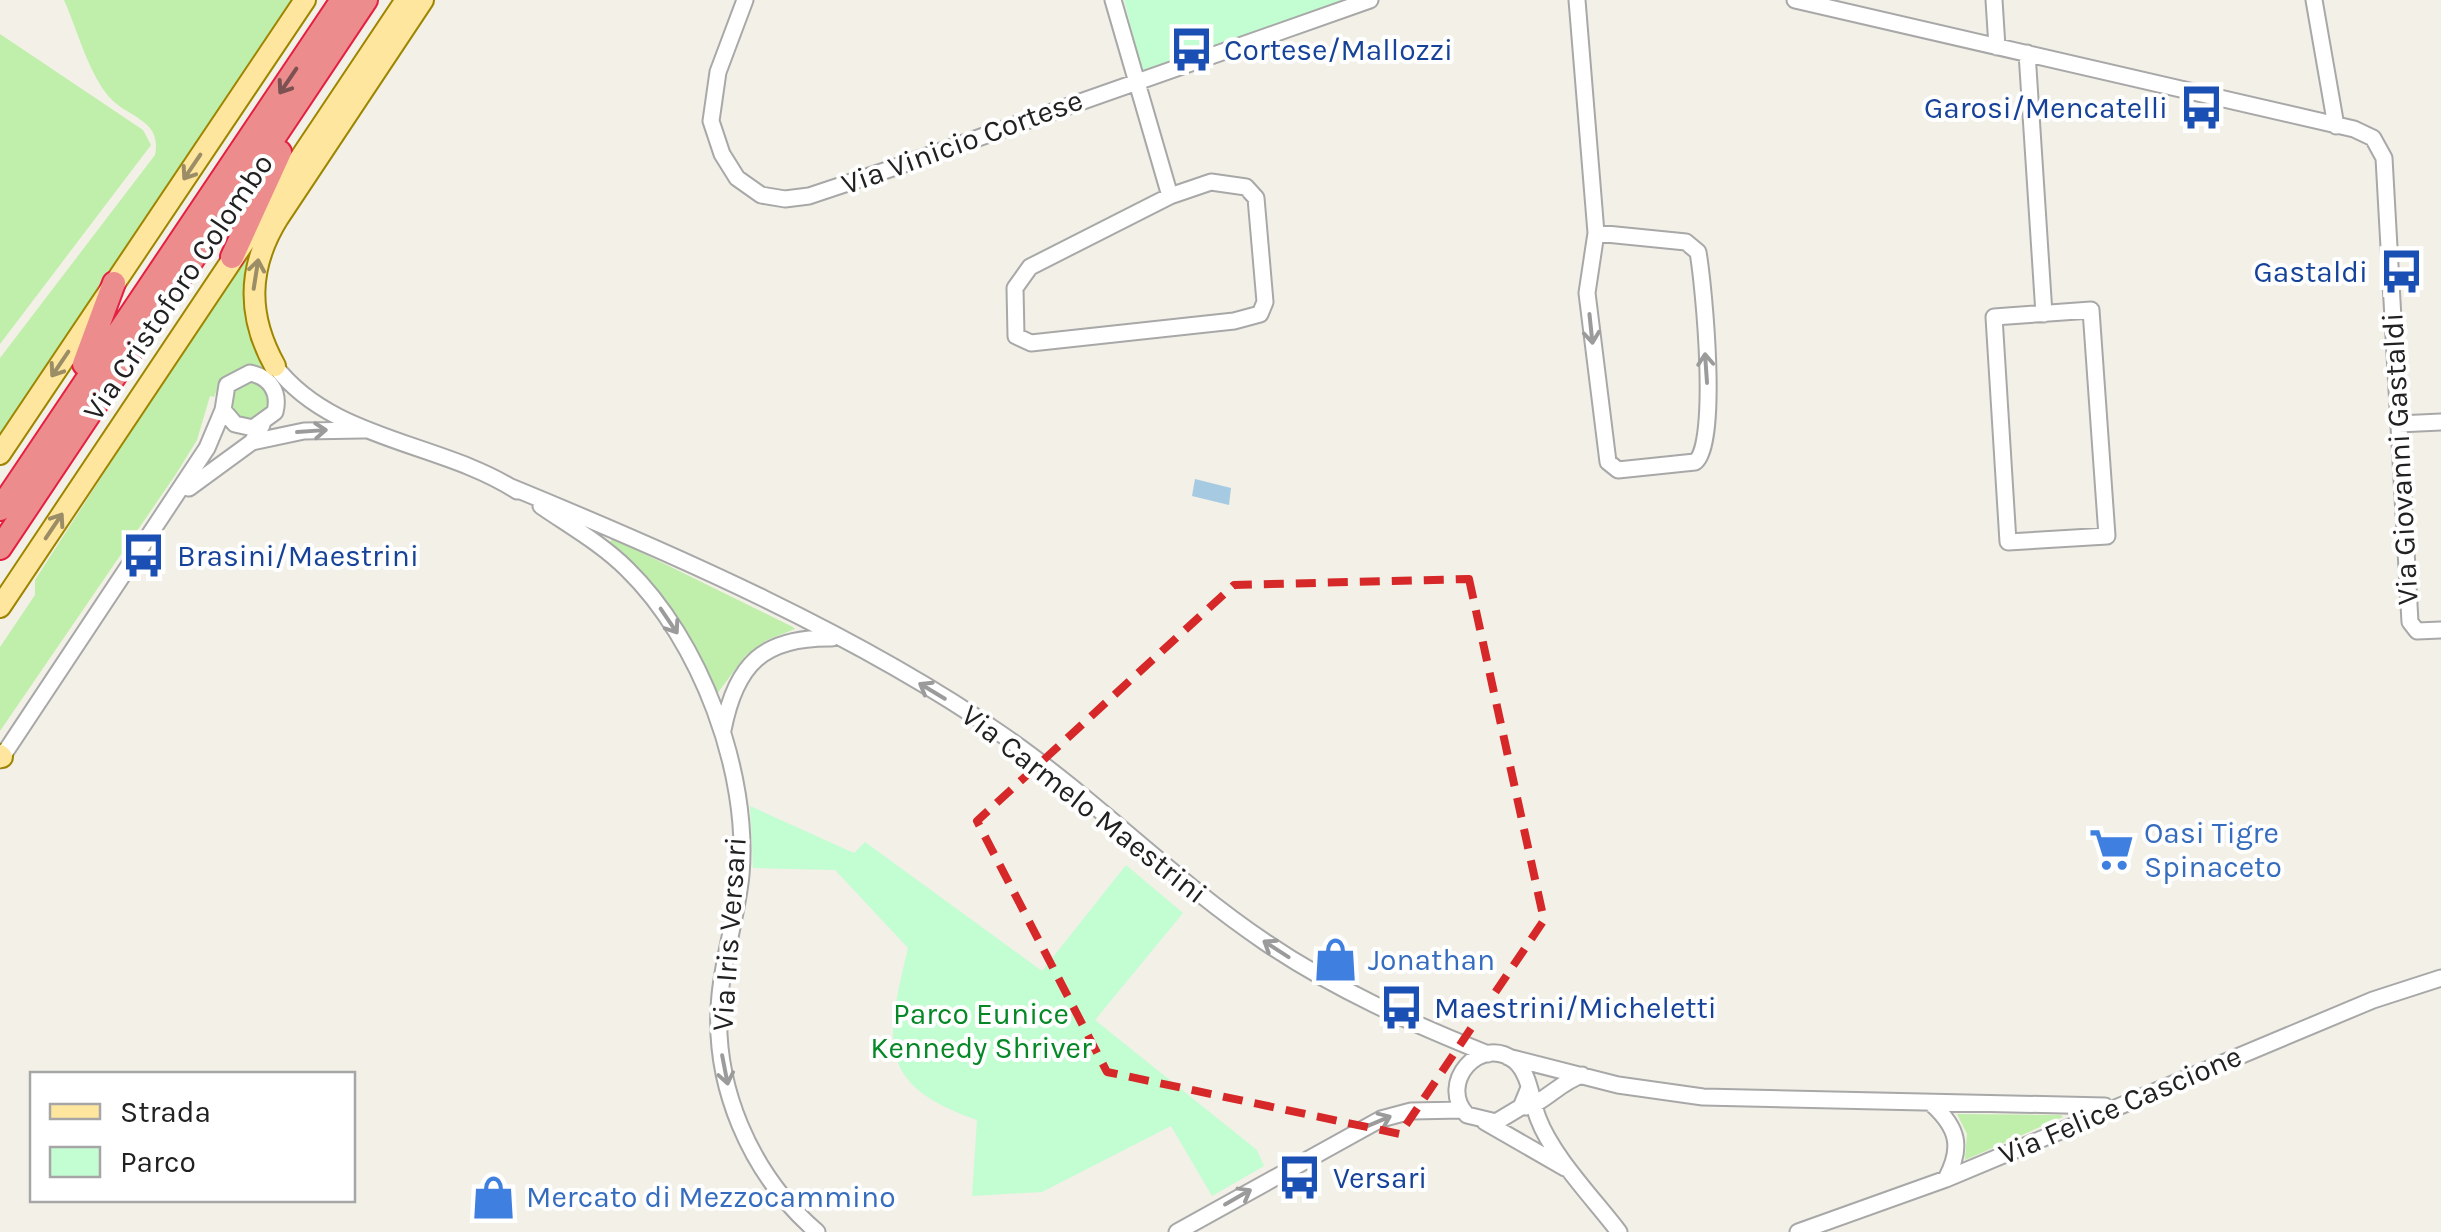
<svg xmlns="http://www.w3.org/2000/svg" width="2441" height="1232" viewBox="0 0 2441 1232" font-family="Karla,sans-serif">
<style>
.grass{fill:#c0eeab}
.park{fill:#c3fdd2}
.water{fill:#a6cae1}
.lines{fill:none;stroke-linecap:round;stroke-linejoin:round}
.minor-casing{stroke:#a8a8a8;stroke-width:19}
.major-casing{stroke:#9e8500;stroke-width:24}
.highway-casing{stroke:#e51f41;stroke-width:26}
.minor{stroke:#fff;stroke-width:15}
.major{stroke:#ffe69f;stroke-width:20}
.highway{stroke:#ec8c8d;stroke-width:22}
.oneway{stroke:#7c5152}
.oneway2{stroke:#9b8d66}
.oneway3{stroke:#9b9b9b}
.marked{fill:none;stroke:#d62828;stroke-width:8;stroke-dasharray:20 12;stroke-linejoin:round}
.labels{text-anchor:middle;stroke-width:8;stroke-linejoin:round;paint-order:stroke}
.transit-label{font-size:30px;fill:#164399;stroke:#fff;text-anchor:start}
.street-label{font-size:30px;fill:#212121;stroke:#fff}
.shop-label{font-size:30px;fill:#366cbe;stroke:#fff;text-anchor:start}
.park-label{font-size:30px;fill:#068827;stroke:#fff}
</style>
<rect width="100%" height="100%" fill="#f2f0e7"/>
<path class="grass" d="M64,0h228l-292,435v-77l155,-203c8,-38 -32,-37 -49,-62 -19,-25 -29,-64 -42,-93z
M0,34l143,96 8,15 -151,199z
M256,238c-18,47 -6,82 11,128 -27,4 -41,0 -53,31l-4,-1 -13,44 -21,34 -176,257v-84l35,-52v-15z
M229 401a20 20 0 1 1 40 0a20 20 0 1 1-40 0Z
M612,538l181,89 2,2 -28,11 -22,16 -28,38c-32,-57 -58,-107 -107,-151z
M1957,1114l104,1 2,2 -98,43 2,-26z"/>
<path class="park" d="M1124,0h219l-201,72z
M750,806l104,47 11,-11 177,129 84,-106 57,48 -88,107 162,130 7,16 -52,30 -41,-70 -129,66 -70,4 5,-76c-105,-36 -90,-82 -69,-172l-73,-78 -82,-2z"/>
<path class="water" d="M1195,479l36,9 -2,17 -37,-9z"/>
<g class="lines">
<defs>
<path id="minor" d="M745,0l-27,72 -7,49 11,33 15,24 24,17 24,4 24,-3 81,-27 480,-169
M1113,0l57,196
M1577,0l19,233 -9,60 21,169 10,8 77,-8c24,-17 9,-175 3,-210l-12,-10 -90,-9
M1795,0l559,129 19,9 11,20 26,464 7,9 24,-1
M1994,0l3,47
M2314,0l22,126
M2027,53l17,261
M1211,182l35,5 10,11 9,104 -5,12 -26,7 -203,22 -15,-7 -1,-48 15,-21 140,-71z
M2091,310l16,226 -99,6 -14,-225z
M275,366c57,75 167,76 242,125
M2398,424l43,-2
M252,442l52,-11 59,-1
M511,487c163,67 348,148 493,249 91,63 169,144 261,206 69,47 146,81 223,112
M189,488l63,-46 10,-17
M541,506c29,20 61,38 86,63 73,71 123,203 114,306 -4,40 -17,79 -21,120 -9,89 30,179 97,237
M723,730c13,-66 40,-93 109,-92
M0,760l207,-312 16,-38 4,-25 23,-12c20,4 30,19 25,39l-22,16 -18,-4 -12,-14
M1508,1057l110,28 85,12 402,9
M1528,1090l-7,17 -25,15 -29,-7c-30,-31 13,-82 48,-54 15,13 16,39 23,57 14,38 56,81 81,114
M1932,1104c26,24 31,43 14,75
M1526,1107c18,-4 34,-25 56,-32
M1485,1122l80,46
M1177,1232l204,-113 30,-8 51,-1
M1798,1232l148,-53 427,-179 68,-22"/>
<path id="major" d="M275,366c-28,-50 -28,-98 3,-148l145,-218
M0,454l305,-454
M0,607l406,-607
M0,755l2,2"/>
<path id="highway" d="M232,257l48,-105
M84,364l30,-81
M0,509l342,-509
M0,548l366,-548"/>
</defs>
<use href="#minor" class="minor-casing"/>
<use href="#major" class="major-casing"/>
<use href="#highway" class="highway-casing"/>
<use href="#minor" class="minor"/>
<use href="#major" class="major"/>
<use href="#highway" class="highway"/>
</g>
<defs><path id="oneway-shaft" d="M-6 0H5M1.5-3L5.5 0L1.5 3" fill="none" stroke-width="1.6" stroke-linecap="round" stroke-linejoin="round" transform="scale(2.5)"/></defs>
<use class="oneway" href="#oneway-shaft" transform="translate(288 81) rotate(124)"/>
<g class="oneway2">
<use href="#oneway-shaft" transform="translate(192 167) rotate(124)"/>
<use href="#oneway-shaft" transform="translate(256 274) rotate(-81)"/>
<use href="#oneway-shaft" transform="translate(60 364) rotate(124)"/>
<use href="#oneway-shaft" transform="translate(54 526) rotate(-56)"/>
</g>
<g class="oneway3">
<use href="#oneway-shaft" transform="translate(1591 329) rotate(84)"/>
<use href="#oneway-shaft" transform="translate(1706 368) rotate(-94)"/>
<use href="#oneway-shaft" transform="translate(312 431) rotate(-4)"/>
<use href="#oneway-shaft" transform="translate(669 621) rotate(56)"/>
<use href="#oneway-shaft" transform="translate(932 691) rotate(-149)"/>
<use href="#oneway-shaft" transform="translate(1276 949) rotate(-147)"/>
<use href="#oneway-shaft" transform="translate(725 1070) rotate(79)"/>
<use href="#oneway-shaft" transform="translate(1377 1122) rotate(-23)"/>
<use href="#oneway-shaft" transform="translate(1238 1197) rotate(-30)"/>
</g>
<path class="marked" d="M1469,579l75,341 -144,214 -293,-62 -130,-251 257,-236z"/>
<defs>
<symbol id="bus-bare" viewBox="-9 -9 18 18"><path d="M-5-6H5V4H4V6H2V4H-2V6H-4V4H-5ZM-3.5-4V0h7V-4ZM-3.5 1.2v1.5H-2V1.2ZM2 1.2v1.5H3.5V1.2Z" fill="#1a4fb4" stroke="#fff" stroke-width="2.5" paint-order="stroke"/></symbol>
<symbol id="supermarket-bare" viewBox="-9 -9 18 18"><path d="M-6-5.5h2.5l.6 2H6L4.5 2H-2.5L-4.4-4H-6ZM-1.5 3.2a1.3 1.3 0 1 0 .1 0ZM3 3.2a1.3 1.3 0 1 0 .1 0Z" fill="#3f7fe0" stroke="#fff" stroke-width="2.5" paint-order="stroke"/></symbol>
<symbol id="shop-bare" viewBox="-9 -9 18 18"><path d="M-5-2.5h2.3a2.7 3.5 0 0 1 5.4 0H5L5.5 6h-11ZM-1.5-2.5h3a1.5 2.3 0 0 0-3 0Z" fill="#3f7fe0" stroke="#fff" stroke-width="2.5" paint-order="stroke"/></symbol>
</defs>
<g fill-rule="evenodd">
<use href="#bus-bare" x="1160" y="18" width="63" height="63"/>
<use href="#bus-bare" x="2170" y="76" width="63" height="63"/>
<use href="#bus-bare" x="2370" y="240" width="63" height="63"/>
<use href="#bus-bare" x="112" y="524" width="63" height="63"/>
<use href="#supermarket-bare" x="2080" y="818" width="63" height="63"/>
<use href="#shop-bare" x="1304" y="928" width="63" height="63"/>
<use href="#bus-bare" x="1370" y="976" width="63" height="63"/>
<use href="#bus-bare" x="1268" y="1146" width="63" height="63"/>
<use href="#shop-bare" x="462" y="1166" width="63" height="63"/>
</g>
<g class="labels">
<g class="transit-label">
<text x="1224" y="60">Cortese/Mallozzi</text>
<text x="2168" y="118" text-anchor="end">Garosi/Mencatelli</text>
<text x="2368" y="282" text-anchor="end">Gastaldi</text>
<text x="177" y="566">Brasini/Maestrini</text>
<text x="1434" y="1018">Maestrini/Micheletti</text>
<text x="1333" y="1188">Versari</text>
</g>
<g class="street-label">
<text transform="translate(962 142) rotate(-20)" y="10">Via Vinicio Cortese</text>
<text transform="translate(178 287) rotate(-56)" y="10">Via Cristoforo Colombo</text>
<text transform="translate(2400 459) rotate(-93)" y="10">Via Giovanni Gastaldi</text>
<text transform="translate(1084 804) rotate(38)" y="10">Via Carmelo Maestrini</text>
<text transform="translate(729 934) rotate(-86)" y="10">Via Iris Versari</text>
<text transform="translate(2120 1105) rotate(-23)" y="10">Via Felice Cascione</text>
</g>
<g class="shop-label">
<text x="2144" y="843">Oasi Tigre<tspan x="2144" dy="34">Spinaceto</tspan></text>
<text x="1368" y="970">Jonathan</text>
<text x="526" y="1207">Mercato di Mezzocammino</text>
</g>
<g class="park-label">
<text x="981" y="1024">Parco Eunice<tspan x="981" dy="34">Kennedy Shriver</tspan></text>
</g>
</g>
<rect x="30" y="1072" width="325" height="130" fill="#ffffff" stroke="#a6a6a6" stroke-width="2.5"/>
<rect x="50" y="1104" width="50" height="15" fill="#ffe69f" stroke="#a6a6a6" stroke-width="2.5"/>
<text x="120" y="1122" font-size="30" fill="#212121">Strada</text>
<rect x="50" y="1147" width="50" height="30" fill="#c3fdd2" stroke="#a6a6a6" stroke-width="2.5"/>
<text x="120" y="1172" font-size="30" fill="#212121">Parco</text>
</svg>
